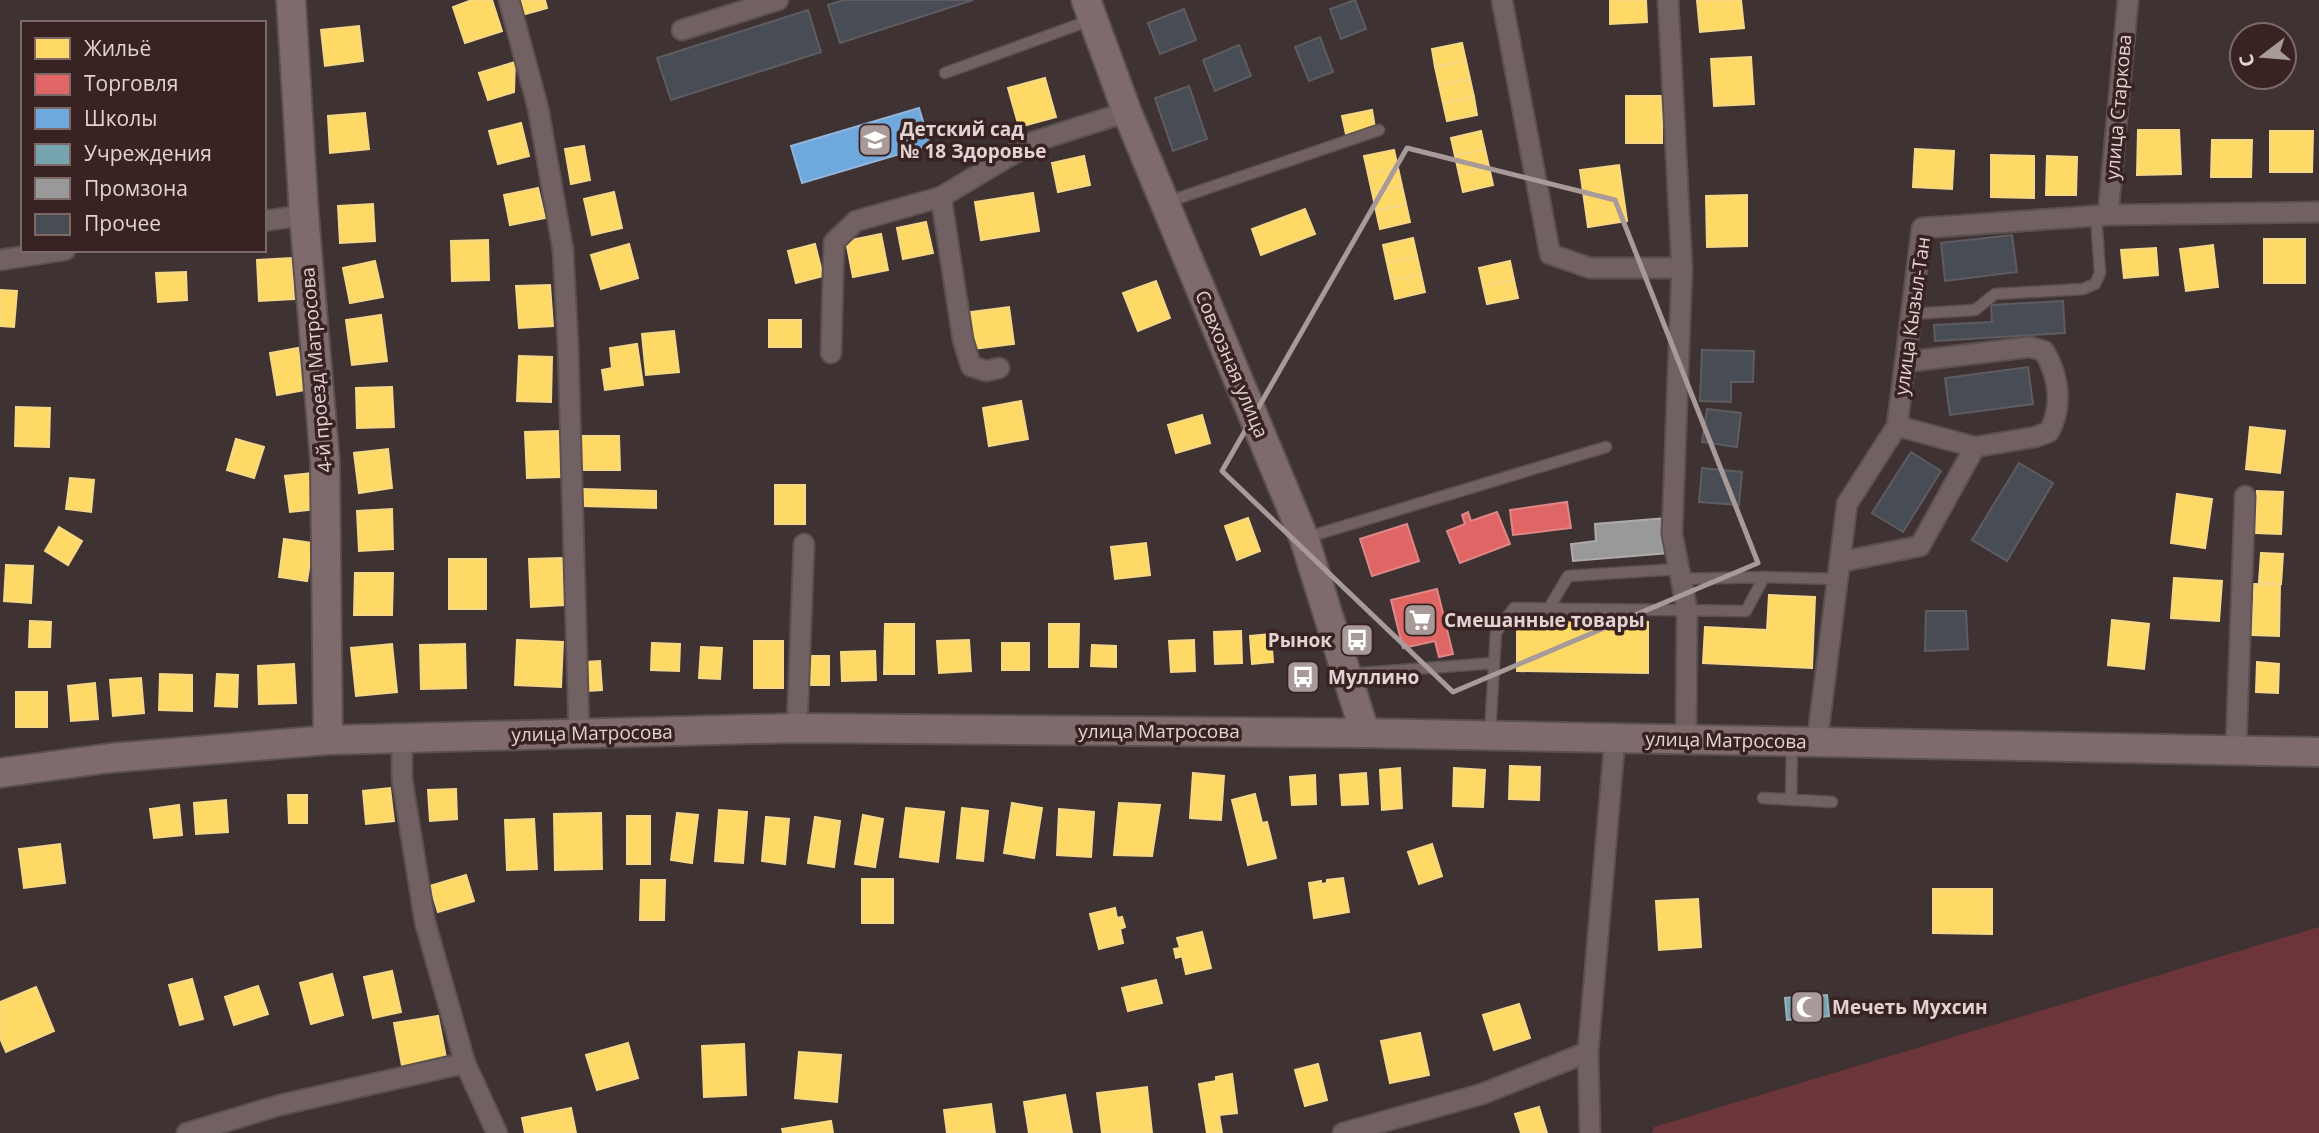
<svg xmlns="http://www.w3.org/2000/svg" width="2319" height="1133" viewBox="0 0 2319 1133" font-family="'Open Sans',sans-serif">
<style>
.green{fill:#6c3539}
.homes{fill:#ffd966;stroke:#f6d786;stroke-width:2}
.shops{fill:#e06666;stroke:#e18686;stroke-width:2}
.schools{fill:#6fa8dc;stroke:#92b5d9;stroke-width:2}
.public{fill:#76a5af;stroke:#96b2ba;stroke-width:2}
.industry{fill:#999;stroke:#afaaaa;stroke-width:2}
.building{fill:#484c54;stroke:#5e5c60;stroke-width:2}
.lines{fill:none;stroke-linecap:round;stroke-linejoin:round}
.lane-casing{stroke:#5b5050;stroke-width:13}
.street-casing{stroke:#5b5050;stroke-width:23}
.secondary-casing{stroke:#5b5050;stroke-width:32}
.lane{stroke:#726162;stroke-width:10}
.street{stroke:#726162;stroke-width:19}
.secondary{stroke:#7f6b6c;stroke-width:28}
.marked{fill:none;stroke:#a99a9a;stroke-width:5;stroke-linejoin:round}
.labels{text-anchor:middle;stroke-width:7;stroke-linejoin:round;paint-order:stroke}
.street-label{font-size:19px;fill:#e2d2d2;stroke:#392222}
.poi-label{font-size:19px;font-weight:bold;fill:#e2d2d2;stroke:#392222;text-anchor:start}
</style>
<rect width="100%" height="100%" fill="#3e3232"/>
<path class="green" d="M2319,927v206h-667l2,-6z"/>
<path class="homes" d="M472,0h20l10,31 -37,12 -12,-36z
M518,0h27l2,8 -25,7z
M1610,0h36l1,22 -37,2z
M1697,0h44l3,28 -44,4z
M359,26l4,35 -38,5 -4,-36z
M1462,43l4,18 -31,6 -3,-18z
M1751,57l3,47 -40,2 -3,-47z
M1466,61l4,18 -31,6 -4,-18z
M515,62l-1,30 -26,8 -9,-27z
M1045,78l11,39 -37,10 -11,-39z
M1470,79l4,18 -31,6 -4,-18z
M1626,96h36v47h-36z
M1474,97l3,18 -30,6 -4,-18z
M1372,110l3,18 -29,6 -4,-18z
M365,113l4,36 -39,4 -2,-37z
M521,123l8,33 -31,8 -9,-33z
M2138,130h41l2,44 -44,1z
M1481,131l4,18 -30,7 -4,-18z
M2270,131h43l-1,41h-42z
M2212,140h40l-1,37h-40z
M584,146l6,34 -19,4 -6,-35z
M1485,149l4,18 -30,7 -4,-18z
M1915,149l39,2 -2,38 -39,-2z
M1394,150l4,18 -30,6 -4,-18z
M1991,155l43,1v42l-43,-1z
M1084,156l6,29 -32,7 -6,-29z
M2047,156l30,1 -1,38h-30z
M1619,165l8,56 -39,6 -8,-57z
M1489,167l4,18 -30,7 -4,-18z
M1398,168l4,18 -30,6 -4,-18z
M1402,186l4,18 -30,6 -4,-18z
M538,188l7,30 -35,7 -6,-30z
M614,192l8,36 -30,7 -8,-36z
M1033,193l6,38 -58,9 -6,-38z
M1747,195v51l-40,1 -1,-51z
M373,204l2,37 -35,2 -2,-37z
M1406,204l4,18 -30,7 -4,-18z
M1305,209l10,25 -54,21 -9,-26z
M926,222l7,31 -30,6 -6,-31z
M881,234l7,36 -35,7 -7,-36z
M1413,238l4,18 -30,7 -4,-18z
M2264,239h41v44h-41z
M488,240l1,40 -37,1 -1,-40z
M629,244l9,34 -37,11 -10,-34z
M815,244l8,32 -27,7 -8,-32z
M2213,245l5,42 -32,4 -6,-42z
M2156,248l2,27 -34,3 -3,-28z
M1417,256l4,18 -30,7 -4,-18z
M292,258l2,41 -35,2 -2,-41z
M375,261l8,36 -33,6 -7,-35z
M1510,261l4,19 -31,6 -4,-18z
M186,272l1,28 -29,2 -2,-29z
M1421,274l4,18 -30,7 -4,-18z
M1514,280l4,18 -31,6 -4,-18z
M1156,281l14,37 -32,13 -15,-38z
M550,285l3,41 -34,2 -3,-42z
M0,290l17,1 -3,36 -14,-1z
M1009,307l5,37 -40,5 -4,-37z
M381,315l6,46 -35,4 -6,-45z
M769,320h32v27h-32z
M674,331l5,41 -33,3 -4,-41z
M637,344l6,41 -38,5 -3,-20 10,-2 -2,-20z
M298,348l7,42 -28,5 -7,-42z
M519,356l33,1 -1,45 -34,-1z
M392,387l2,40 -37,1 -1,-40z
M1021,401l7,38 -39,7 -6,-38z
M16,407l34,1 -1,39 -34,-1z
M1202,415l8,28 -34,10 -8,-28z
M2250,427l35,4 -5,42 -34,-4z
M559,431l2,46 -34,1 -2,-46z
M578,436h41l1,34h-42z
M236,439l28,8 -10,31 -27,-8z
M388,449l4,39 -33,5 -5,-40z
M312,473l5,36 -27,3 -5,-36z
M70,478l24,2 -3,32 -25,-3z
M775,485h30v39h-30z
M582,489l74,2v17l-74,-2z
M2257,491l26,1 -2,42 -26,-1z
M2177,494l35,5 -7,49 -34,-5z
M392,509l1,40 -34,2 -2,-40z
M1248,518l12,33 -23,9 -12,-34z
M59,527l23,14 -14,24 -23,-14z
M284,539l29,4 -6,38 -28,-4z
M1146,543l4,32 -35,4 -4,-32z
M2261,553l22,1 -2,30 -22,-2z
M562,558l3,47 -34,2 -2,-48z
M449,559h37v50h-37z
M6,565l27,1 -2,37 -27,-2z
M355,573h38l-1,42h-38z
M2174,578l48,3 -3,40 -48,-3z
M2254,584l26,1 -1,51 -27,-1z
M1769,595l46,2 -3,71 -109,-5 2,-36 62,3z
M2112,620l37,4 -5,45 -36,-4z
M30,621l21,1 -1,25h-21z
M1517,621l131,1v51l-131,-2z
M885,624h29v50h-30z
M1049,624h30l-1,43h-29z
M1241,631l1,32 -27,1 -1,-32z
M1271,634l2,28 -21,2 -2,-28z
M517,640l46,2 -2,45 -46,-2z
M969,640l2,31 -32,2 -2,-32z
M1194,640l1,31 -24,1 -2,-31z
M754,641h29v47h-29z
M652,643l28,1 -1,27 -28,-1z
M1002,643h27v27h-27z
M392,644l5,48 -41,4 -5,-48z
M465,644l1,44 -45,1 -1,-44z
M1092,645l24,1v21l-25,-1z
M701,647l21,1 -2,31 -21,-1z
M875,651l1,29 -34,1 -1,-29z
M809,656h20v29h-19z
M600,661l2,29 -15,1 -2,-29z
M2257,662l22,2 -1,29 -22,-1z
M294,664l2,39 -37,1 -1,-38z
M160,674l32,1v36l-33,-1z
M217,674l21,1 -1,32 -22,-1z
M141,678l3,35 -31,3 -3,-36z
M95,683l3,36 -27,2 -3,-35z
M16,692h31v35h-31z
M1510,766l30,1 -1,33 -30,-1z
M1400,768l2,40 -20,2 -2,-40z
M1454,768l31,2 -2,37 -30,-1z
M1193,773l31,3 -3,44 -31,-2z
M1366,773l2,31 -26,1 -2,-30z
M1315,775l1,29 -24,1 -2,-28z
M390,788l4,33 -28,3 -3,-33z
M456,789l1,30 -27,2 -2,-31z
M1255,794l7,29 5,-1 9,36 -28,7 -16,-65z
M288,795h19v28h-18z
M226,800l2,32 -32,2 -2,-31z
M1012,803l30,5 -8,50 -30,-5z
M1119,803l41,2 -8,51 -38,-1z
M179,805l3,30 -28,3 -4,-29z
M906,808l38,4 -6,50 -38,-5z
M962,808l26,3 -5,50 -26,-3z
M1059,809l35,3 -3,45 -34,-2z
M719,810l28,2 -4,51 -28,-2z
M601,813l1,56 -47,1 -1,-56z
M677,813l21,2 -6,48 -21,-3z
M863,815l20,4 -8,48 -20,-3z
M627,816h23v48h-23z
M766,817l23,2 -4,45 -23,-3z
M815,817l25,4 -6,46 -26,-4z
M534,819l3,50 -30,1 -2,-50z
M60,844l5,39 -41,5 -5,-39z
M1432,844l10,32 -23,8 -11,-32z
M466,875l8,26 -36,11 -8,-26z
M1343,878l6,34 -35,6 -5,-35 12,-2v3l6,-1v-3z
M862,879h31v44h-31z
M641,880h24l-1,40h-24z
M1933,889h59v45l-59,-1z
M1698,899l3,48 -42,3 -3,-49z
M1115,908l2,10 5,-1 3,10 -5,2 3,14 -24,6 -9,-35z
M1202,932l9,36 -25,6 -4,-18 -6,2 -2,-9 6,-1 -3,-10z
M392,971l9,41 -28,6 -9,-41z
M332,974l11,41 -32,9 -11,-41z
M192,979l11,40 -23,6 -11,-40z
M1156,980l6,23 -34,8 -6,-23z
M258,986l10,28 -34,11 -9,-28z
M36,987l18,44 -48,21 -6,-14v-36z
M1519,1004l11,34 -36,12 -11,-35z
M438,1016l9,47 -44,8 -9,-48z
M1420,1033l9,42 -39,8 -9,-42z
M628,1043l10,35 -41,12 -11,-35z
M744,1044l2,51 -42,2 -2,-51z
M799,1052l42,3 -4,47 -42,-4z
M1318,1064l9,36 -22,6 -10,-36z
M1232,1074l5,39 -18,2 3,18h-15l-8,-49 17,-3v-4z
M1147,1087l5,46h-50l-5,-40z
M1065,1095l7,38h-43l-5,-31z
M991,1104l4,29h-48l-3,-23z
M1539,1107l8,26h-26l-6,-19z
M571,1108l5,25h-51l-3,-15z
M831,1121l2,12h-50l-1,-4z"/>
<path class="shops" d="M1567,502l4,26 -58,7 -3,-25z
M1468,512l3,9 26,-9 13,32 -50,19 -13,-32 18,-7 -3,-9z
M1407,524l12,37 -47,15 -12,-37z
M1437,589l16,65 -14,3 -4,-16 -32,7 -12,-48z"/>
<path class="schools" d="M919,108l11,37 -128,38 -11,-37z"/>
<path class="public" d="M1827,995l2,21 -42,4 -2,-22z"/>
<path class="industry" d="M1666,518l3,35 -96,8 -2,-17 25,-3 -1,-17z"/>
<path class="building" d="M844,0h129l-133,43 -12,-38z
M1355,0l11,29 -25,10 -11,-30z
M1184,9l12,31 -36,14 -12,-31z
M808,10l13,42 -150,48 -14,-42z
M1320,37l13,35 -24,9 -14,-34z
M1239,45l12,31 -36,15 -12,-31z
M1189,86l18,53 -34,12 -18,-53z
M2012,235l5,37 -72,9 -4,-38z
M2063,301l2,32 -130,8 -1,-16 58,-3 -1,-17z
M1702,350l52,1 -1,31h-22v20l-31,-1z
M2028,367l5,37 -83,11 -5,-37z
M1707,409l34,4 -4,34 -35,-5z
M1911,452l30,19 -38,61 -31,-19z
M2019,463l34,20 -46,78 -35,-21z
M1702,468l40,4 -3,33 -40,-3z
M1926,611h40l2,38 -43,2z"/>
<g class="lines">
<defs>
<path id="lane" d="M945,73l146,-53
M1167,202l212,-72
M1911,314l64,-4 20,-16 88,-5 12,-5 5,-11 -4,-57
M1308,537l298,-90
M1681,579l83,-2
M1549,608l19,-32 111,-7
M1348,674l146,-11
M1490,733l6,-101 18,-24 232,3 18,-34 74,2
M1763,798l69,4
M1791,800l1,-55"/>
<path id="street" d="M509,0l29,108 25,142 5,96 11,387
M1502,0l48,254 40,14h92
M1668,0l14,268 -10,266 15,75 -1,130
M682,30l96,-30
M941,197l22,143 8,26 15,5 13,-3
M2108,215l20,-215
M264,221l40,-6
M0,260l65,-10
M831,353l3,-111 22,-21 85,-24 92,-55 94,-30
M1905,362l125,-15 14,4c15,25 19,55 5,81l-14,5 -60,10
M1840,562l80,-16 55,-99 -78,-21
M797,728l7,-184
M402,737v42l23,143 40,141 32,70
M1817,742l30,-238 50,-78 25,-198 186,-13 211,-3
M2236,750l9,-254
M187,1133l93,-28 185,-42
M1343,1133l139,-39 106,-42
M1590,1133l-2,-81 27,-314"/>
<path id="secondary" d="M291,0l13,215 21,246 3,279
M1086,0l41,112 177,426 61,195
M0,773l110,-15 218,-18 469,-12 568,5 954,19"/>
</defs>
<use href="#lane" class="lane-casing"/>
<use href="#street" class="street-casing"/>
<use href="#secondary" class="secondary-casing"/>
<use href="#lane" class="lane"/>
<use href="#street" class="street"/>
<use href="#secondary" class="secondary"/>
</g>
<path class="marked" d="M1407,148l208,52 143,363 -305,129 -231,-221z"/>
<defs>
<symbol id="school-square" viewBox="-11 -11 22 22"><rect x="-9" y="-9" width="18" height="18" rx="4" fill="#a99a9a" stroke="#392222"/><path d="M0-5L7-2L0 1L-7-2ZM-4 1L0 2.5L4 1V4Q0 6-4 4Z" fill="#fff"/></symbol>
<symbol id="supermarket-square" viewBox="-11 -11 22 22"><rect x="-9" y="-9" width="18" height="18" rx="4" fill="#a99a9a" stroke="#392222"/><path d="M-6-5.5h2.5l.6 2H6L4.5 2H-2.5L-4.4-4H-6ZM-1.5 3.2a1.3 1.3 0 1 0 .1 0ZM3 3.2a1.3 1.3 0 1 0 .1 0Z" fill="#fff"/></symbol>
<symbol id="bus-square" viewBox="-11 -11 22 22"><rect x="-9" y="-9" width="18" height="18" rx="4" fill="#a99a9a" stroke="#392222"/><path d="M-5-6H5V4H4V6H2V4H-2V6H-4V4H-5ZM-3.5-4V0h7V-4ZM-3.5 1.2v1.5H-2V1.2ZM2 1.2v1.5H3.5V1.2Z" fill="#fff"/></symbol>
<symbol id="mosque-square" viewBox="-11 -11 22 22"><rect x="-9" y="-9" width="18" height="18" rx="4" fill="#a99a9a" stroke="#392222"/><path d="M3.5-4.9A6 6 0 1 0 3.5 4.9A5 5 0 1 1 3.5-4.9Z" fill="#fff"/></symbol>
</defs>
<g fill-rule="evenodd">
<use href="#school-square" x="856" y="121" width="38" height="38"/>
<use href="#supermarket-square" x="1401" y="601" width="38" height="38"/>
<use href="#bus-square" x="1338" y="621" width="38" height="38"/>
<use href="#bus-square" x="1284" y="658" width="38" height="38"/>
<use href="#mosque-square" x="1788" y="988" width="38" height="38"/>
</g>
<g class="labels">
<g class="street-label">
<text transform="translate(2118 107) rotate(-85)" y="7">улица Старкова</text>
<text transform="translate(1912 316) rotate(-82)" y="7">улица Кызыл-Тан</text>
<text transform="translate(1232 364) rotate(67)" y="7">Совхозная улица</text>
<text transform="translate(316 370) rotate(-95)" y="7">4-й проезд Матросова</text>
<text x="1159" y="738">улица Матросова</text>
<text transform="translate(592 733) rotate(-1)" y="7">улица Матросова</text>
<text transform="translate(1726 740) rotate(1)" y="7">улица Матросова</text>
</g>
<g class="poi-label">
<text x="900" y="136">Детский сад<tspan x="900" dy="22">№ 18 Здоровье</tspan></text>
<text x="1444" y="627">Смешанные товары</text>
<text x="1332" y="647" text-anchor="end">Рынок</text>
<text x="1328" y="684">Муллино</text>
<text x="1832" y="1014">Мечеть Мухсин</text>
</g>
</g>
<rect x="21" y="21" width="245" height="231" fill="#392222" stroke="#7d6868" stroke-width="2"/>
<rect x="35" y="38" width="35" height="21" fill="#ffd966" stroke="#7d6868" stroke-width="2"/>
<text x="84" y="56" font-size="21" fill="#e2d2d2">Жильё</text>
<rect x="35" y="74" width="35" height="21" fill="#e06666" stroke="#7d6868" stroke-width="2"/>
<text x="84" y="91" font-size="21" fill="#e2d2d2">Торговля</text>
<rect x="35" y="108" width="35" height="21" fill="#6fa8dc" stroke="#7d6868" stroke-width="2"/>
<text x="84" y="126" font-size="21" fill="#e2d2d2">Школы</text>
<rect x="35" y="144" width="35" height="21" fill="#76a5af" stroke="#7d6868" stroke-width="2"/>
<text x="84" y="161" font-size="21" fill="#e2d2d2">Учреждения</text>
<rect x="35" y="178" width="35" height="21" fill="#999999" stroke="#7d6868" stroke-width="2"/>
<text x="84" y="196" font-size="21" fill="#e2d2d2">Промзона</text>
<rect x="35" y="214" width="35" height="21" fill="#484c54" stroke="#7d6868" stroke-width="2"/>
<text x="84" y="231" font-size="21" fill="#e2d2d2">Прочее</text>
<g transform="translate(2263 56) rotate(254)"><circle r="33" fill="#392222" stroke="#7d6868" stroke-width="2"/>
<path d="M0-5L12 26L0 18L-12 26Z" fill="#a99a9a"/>
<text y="-10" font-size="19" font-weight="bold" text-anchor="middle" fill="#e2d2d2">С</text>
</g>
</svg>
